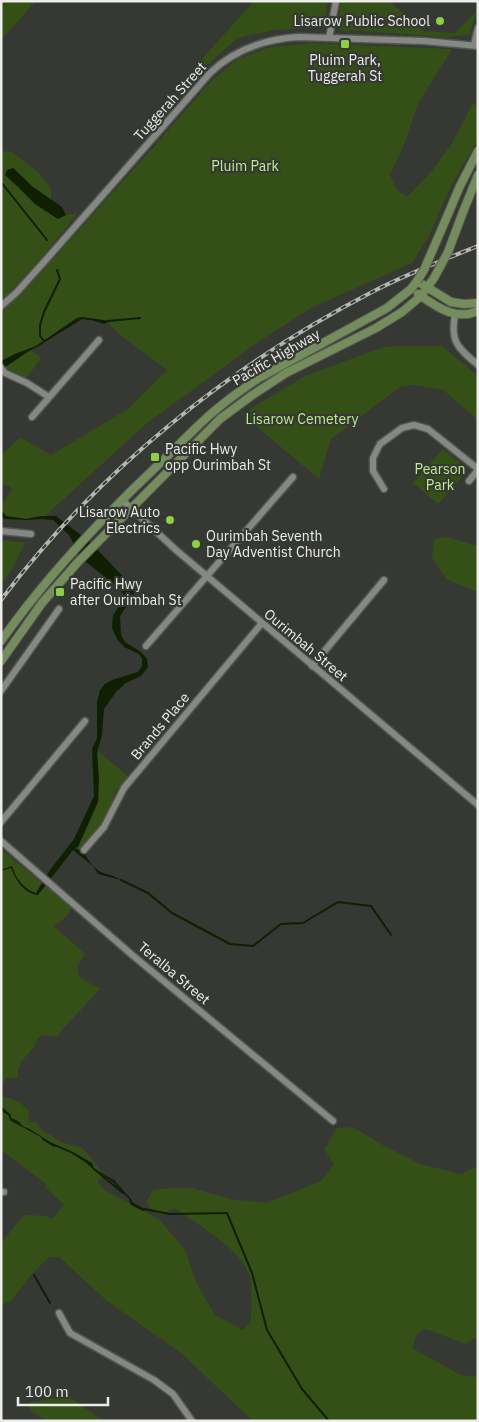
<svg xmlns="http://www.w3.org/2000/svg" width="479" height="1422" viewBox="0 0 479 1422" font-family="'IBM Plex Sans',sans-serif">
<style>
.green{fill:#355017}
.water{fill:#0f1f00}
.lines{fill:none;stroke-linecap:round;stroke-linejoin:round}
.stream{stroke:#0f1f00;stroke-width:2}
.minor-casing{stroke:#535551;stroke-width:9}
.major-casing{stroke:#535551;stroke-width:10}
.minor{stroke:#868983;stroke-width:6}
.major{stroke:#758d5d;stroke-width:8}
.rail-casing{stroke:#b6b7b4;stroke-width:4}
.rail{stroke:#353833;stroke-width:2;stroke-dasharray:5.5;stroke-linecap:butt}
.major-bridge-casing{stroke:#535551;stroke-width:10;stroke-linecap:butt}
.major-bridge{stroke:#758d5d;stroke-width:8}
.poi-dot{fill:#8ece43;stroke:#353833;stroke-width:2}
.labels{text-anchor:middle;stroke-width:4.5;stroke-linejoin:round;paint-order:stroke}
.poi-label{font-size:14px;fill:#edeeeb;stroke:#353833;text-anchor:start}
.street-label{font-size:14px;fill:#edeeeb;stroke:#353833}
.park-label{font-size:14px;fill:#bcee8d;stroke:#353833}
</style>
<rect width="100%" height="100%" fill="#353833"/>
<path class="green" d="M1,1h35l-35,39z
M254,1h74l-3,21 -8,6 -42,2 -37,8 -40,35 -15,17 -6,1 24,-31z
M341,1h48l34,30 32,2 22,-22 -7,23c-8,4 -16,0 -24,4l-4,-1 -89,-7 -7,2 -7,-3 -1,-9z
M309,43l143,6 -34,55 -14,41 -14,30 7,15 10,7 24,-25 20,-27 22,-42 5,5v32l-27,46 -22,50 -17,27 -101,45 -53,34 -112,82 -101,92c-13,1 -44,10 -44,-11l11,-16 -3,-3 -8,-2v-30l9,-6 4,-6 7,-4 30,17 77,-46 39,-39 -48,-36 -11,-12 1,-1 -17,-3h-15l-41,28 -21,8 -14,7v-50l24,-21 125,-139 62,-71 26,-21 29,-11z
M1,151l11,1 26,20 13,17v11l-18,-13 -19,-19 -9,7 12,11 18,18 23,15 8,-4 12,-2 -41,50 -36,38z
M396,346h46l36,30v44l-35,-30 -29,-5 -14,2 -69,52 -12,40 -77,-65 46,-28 19,-11 77,-28z
M31,350l10,8 -15,21 -22,-12z
M443,449l22,18 1,5 -28,32 -25,-21z
M446,537l32,9v46l-32,-13 -14,-22 2,-18z
M5,540l20,3 -14,28 -10,13v-40z
M98,751l30,25 -13,16 -6,19 -8,15 -21,28 -7,-6 5,-1 15,-34z
M1,849l41,34 -6,10 -6,-2 -10,-9 -1,1 15,12 8,-6 4,-4 26,22 -5,9 -13,10 31,28 -8,13 2,10 21,12 -40,43v2l-3,3 -15,-2 -5,4 -2,7 -14,16 -3,8v8h-11l-6,6z
M1,1088l1,8c12,3 19,6 27,15l-1,8 1,3h6l5,4 3,5 21,12 19,5 22,28 -5,3 -3,3 9,9 53,28 26,31 12,34 18,31 28,15 8,-9c0,-13 1,-30 -1,-43 -5,-27 -54,-54 -75,-70l-12,7 -11,-5 -6,-8 7,-12 17,-2h22l38,11 37,4 54,-22 13,-17 -10,-15 13,-21 16,-1 33,20 34,17 41,10 17,-8v170l-12,8 -40,-15 -9,5 -5,14 49,27 17,2v44h-225l-72,-68 -74,-52 -48,-44h-10l-18,18 -20,26 -10,4v-62l23,-28 23,1 5,3 12,-14 -19,-18 2,-2 -46,-35z
M68,1396l33,23 1,2h-55l-15,-9 -5,-9z"/>
<path class="water" d="M13,168l20,19 29,20 4,8 -8,4 -23,-15 -18,-18 -12,-11 2,-5z
M82,317l28,4 -6,3 -13,-4 -9,-1 -45,28 -8,4 -28,19v-9l14,-7 21,-8 41,-28z
M1,510l5,6 21,3 14,-3h15l35,27 43,45v7l-14,21 1,19 4,7 16,10 6,7 1,8 -7,9 -15,7 -10,9 -12,17 -2,26 -5,18 2,25 -1,24 -20,45 -3,1 9,4c3,7 11,18 19,21 7,2 14,4 18,7l-23,-6 -5,-8 -20,-16 -35,45c-15,-2 -22,-15 -27,-27l-10,3v-1l11,-4c3,11 12,24 24,27l14,-23 24,-31 20,-43 -2,-47 5,-11v-36l3,-12 5,-6 7,-4 26,-8 4,-6v-8l-3,-4 -15,-7 -7,-8 -5,-11 1,-13 11,-16v-3l-4,-7 -39,-31 -12,-23 -16,-15 -12,-1 -14,1 -22,-1 -4,-2z
M1,1106l10,9v3l7,3 6,6 4,1 22,14 23,10 19,11 2,5 12,8 8,4 17,19 1,3 14,8 -3,1 -12,-6 -2,-6 -16,-17 -20,-13 -8,-7 -14,-9 -19,-8 -13,-9 -28,-15 -3,-6 -7,-4z"/>
<g class="lines">
<path class="stream" d="M1,182l46,58
M108,321l32,-3
M44,341l-4,-5v-11l4,-13 16,-33 -3,-9
M121,880l27,13 24,20 58,31 23,2 28,-22 22,-1 35,-21 33,4 20,29
M43,1139l11,7
M94,1169l29,24
M144,1209l26,5 57,-1 25,60 15,57 35,59 27,32
M34,1275l16,28"/>
<defs>
<path id="minor" d="M329,38l7,-37
M474,45l4,-17
M1,306l15,-13 28,-31 166,-189c25,-24 55,-34 89,-36l125,4 54,5
M455,315c-5,27 3,33 23,50
M1,368l4,5 22,10 22,14
M32,417l67,-77
M469,481l9,-11
M384,489l-11,-18v-13l7,-14 22,-16 12,-3 14,4 50,40
M122,500l54,50 302,255
M1,531l30,3
M146,646l147,-169
M312,666l72,-86
M1,691l58,-82
M1,822l84,-101
M1,841l130,113 202,167
M84,850l20,-23 20,-39 138,-165
M1,1192h3
M59,1313l11,20 84,47 19,14 19,27"/>
<path id="major" d="M463,212l15,-37
M446,219l14,-33 18,-35
M418,294c19,13 37,27 60,17
M1,641c45,-64 98,-120 154,-173 15,-14 29,-29 44,-43 18,-18 39,-33 60,-47l128,-70 24,-19 6,-8 34,21 13,2 14,-1
M1,661l41,-58 36,-41 142,-143 31,-23 35,-23 90,-45 26,-16 19,-16 13,-18"/>
</defs>
<use href="#minor" class="minor-casing"/>
<use href="#major" class="major-casing"/>
<use href="#minor" class="minor"/>
<use href="#major" class="major"/>
<defs>
<path id="rail" d="M1,600c98,-130 229,-235 373,-309 33,-17 69,-31 104,-45"/>
</defs>
<use href="#rail" class="rail-casing"/>
<use href="#rail" class="rail"/>
<defs>
<path id="major-bridge" d="M434,278l14,-26 15,-40
M417,281l7,-11 22,-51"/>
</defs>
<use href="#major-bridge" class="major-bridge-casing"/>
<use href="#major-bridge" class="major-bridge"/>
</g>
<g class="poi-dot">
<circle cx="440" cy="21" r="5"/>
<rect x="340" y="39" width="10" height="10" rx="2.5"/>
<rect x="150" y="452" width="10" height="10" rx="2.5"/>
<circle cx="170" cy="520" r="5"/>
<circle cx="196" cy="544" r="5"/>
<rect x="55" y="587" width="10" height="10" rx="2.5"/>
</g>
<g class="labels">
<g class="poi-label">
<text x="430" y="26" text-anchor="end">Lisarow Public School</text>
<text x="345" y="65" text-anchor="middle">Pluim Park,<tspan x="345" dy="16">Tuggerah St</tspan></text>
<text x="165" y="454">Pacific Hwy<tspan x="165" dy="16">opp Ourimbah St</tspan></text>
<text x="160" y="517" text-anchor="end">Lisarow Auto<tspan x="160" dy="16">Electrics</tspan></text>
<text x="206" y="541">Ourimbah Seventh<tspan x="206" dy="16">Day Adventist Church</tspan></text>
<text x="70" y="589">Pacific Hwy<tspan x="70" dy="16">after Ourimbah St</tspan></text>
</g>
<g class="street-label">
<text transform="translate(170 101) rotate(-48)" y="5">Tuggerah Street</text>
<text transform="translate(276 357) rotate(-30)" y="5">Pacific Highway</text>
<text transform="translate(306 645) rotate(40)" y="5">Ourimbah Street</text>
<text transform="translate(160 726) rotate(-50)" y="5">Brands Place</text>
<text transform="translate(174 973) rotate(40)" y="5">Teralba Street</text>
</g>
<g class="park-label">
<text x="245" y="171">Pluim Park</text>
<text x="302" y="424">Lisarow Cemetery</text>
<text x="440" y="474">Pearson<tspan x="440" dy="16">Park</tspan></text>
</g>
</g>
<rect width="479" height="1422" fill="none" stroke="#edeeeb" stroke-width="5"/>
<path d="M18 1397v8h90v-8" fill="none" stroke="#edeeeb" stroke-width="2.5"/>
<text x="25" y="1397" font-size="15" fill="#edeeeb" stroke="#353833" stroke-width="4" paint-order="stroke">100 m</text>
</svg>
